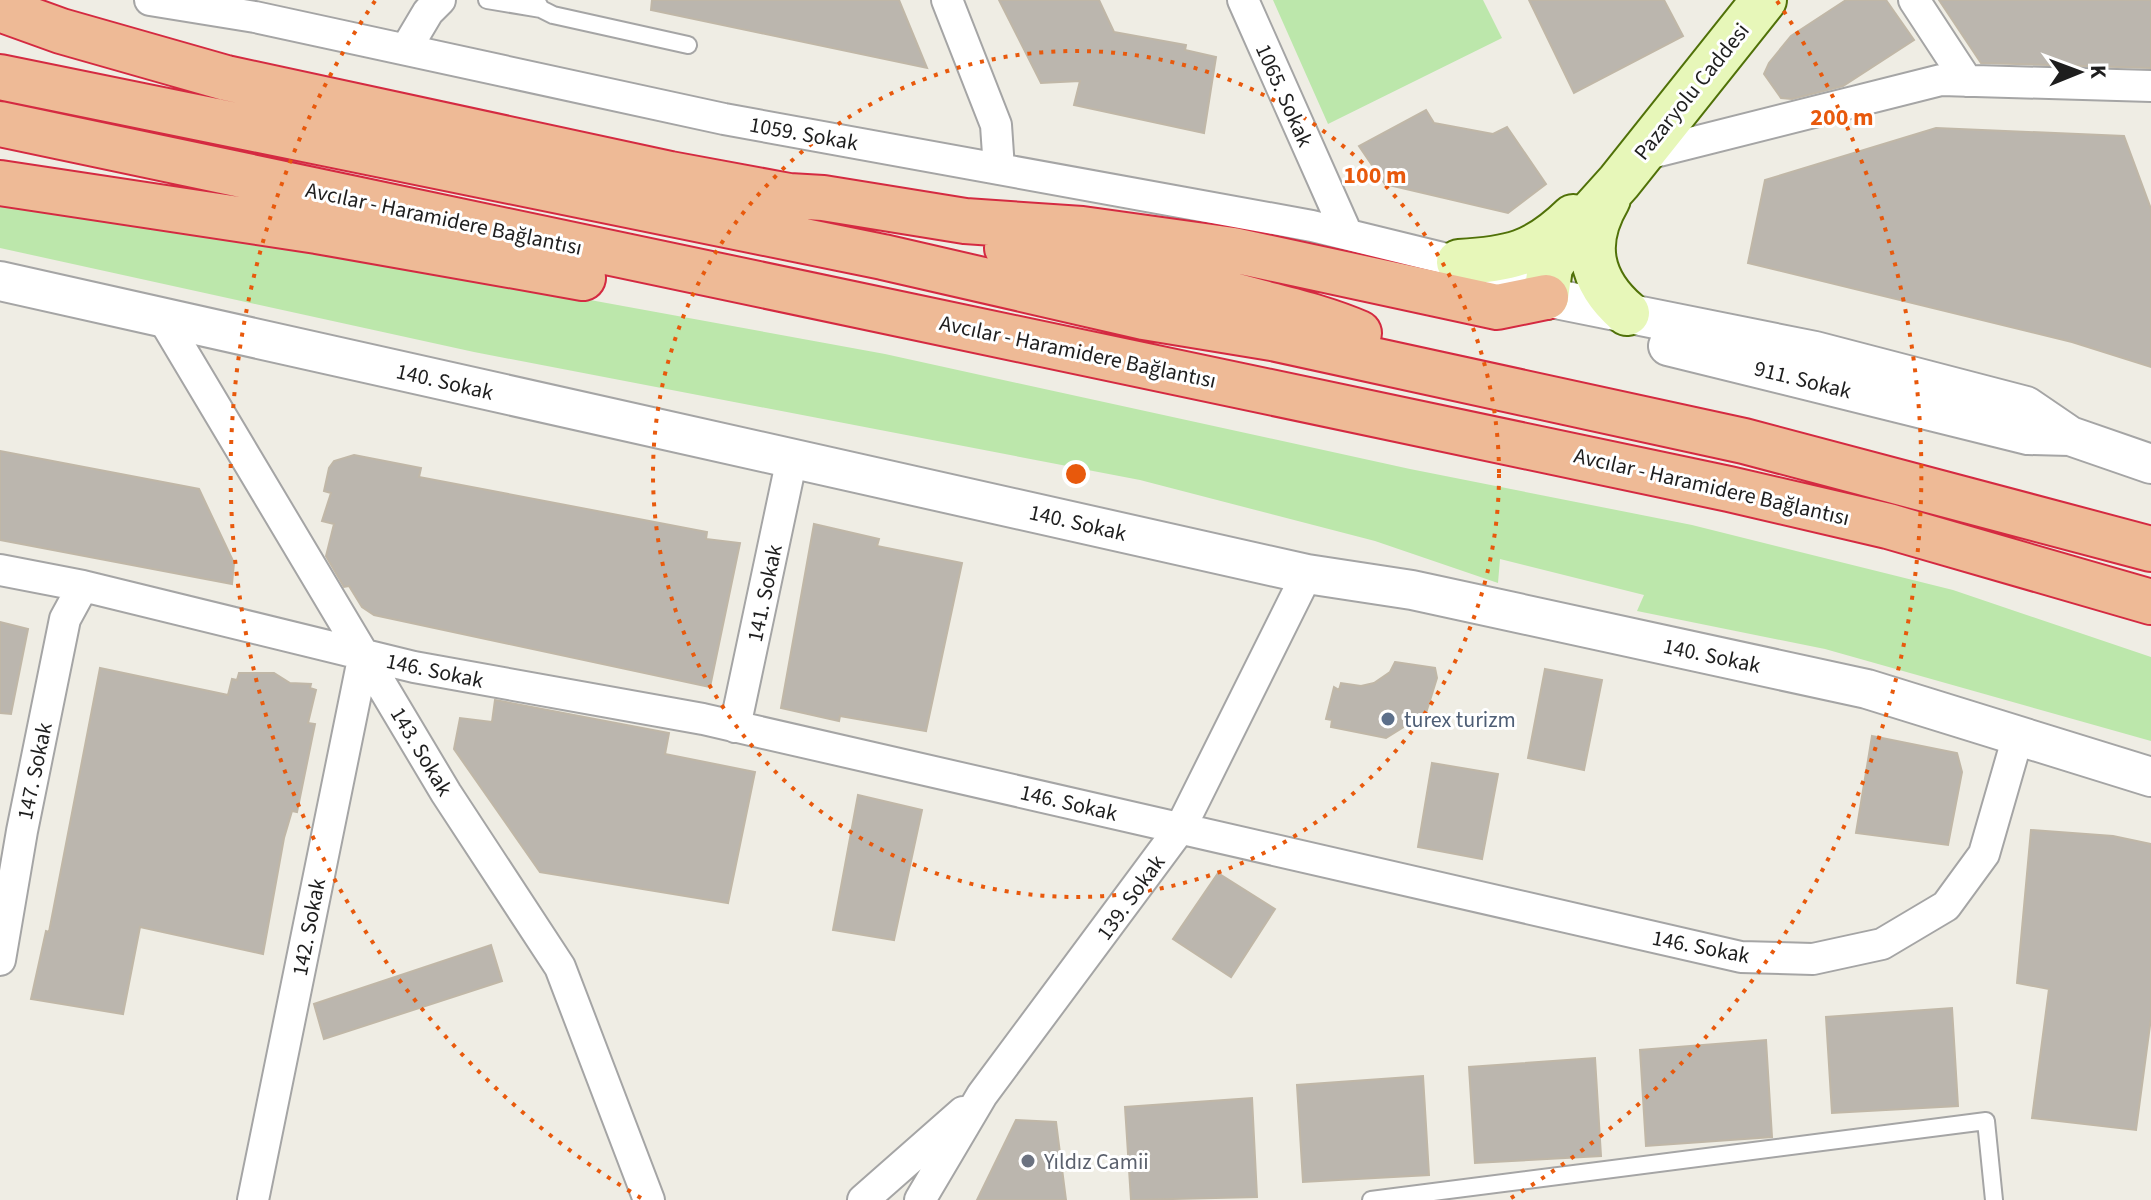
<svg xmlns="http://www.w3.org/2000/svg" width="2151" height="1200" viewBox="0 0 2151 1200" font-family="'Source Sans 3',sans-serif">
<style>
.grass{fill:#bce7ab}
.building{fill:#bbb6ae;stroke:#c0b7a7;stroke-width:2}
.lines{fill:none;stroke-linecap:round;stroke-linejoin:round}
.service-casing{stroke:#a5a5a5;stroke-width:20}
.minor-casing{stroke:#a5a5a5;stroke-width:34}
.tertiary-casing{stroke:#a5a5a5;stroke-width:42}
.secondary-casing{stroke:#507108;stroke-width:48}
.trunk-casing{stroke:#d42a41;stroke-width:48}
.service{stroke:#fff;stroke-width:16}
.minor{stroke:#fff;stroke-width:30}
.tertiary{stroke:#fff;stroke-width:38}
.secondary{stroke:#e7f7b9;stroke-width:44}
.trunk{stroke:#eeba96;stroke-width:44}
.ring{fill:none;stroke:#e8590c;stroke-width:4;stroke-dasharray:4 8}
.service-dot{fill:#5c6f8a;stroke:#fff;stroke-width:3}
.worship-dot{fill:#6b7280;stroke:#fff;stroke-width:3}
.labels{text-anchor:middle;stroke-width:6;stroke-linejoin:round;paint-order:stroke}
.street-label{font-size:22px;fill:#1e1e1e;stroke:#fff}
.service-label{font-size:22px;fill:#4e5e75;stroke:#fff;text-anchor:start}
.worship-label{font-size:22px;fill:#5b616d;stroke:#fff;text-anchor:start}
.centre{fill:#e8590c;stroke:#fff;stroke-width:4}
.ring-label{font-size:24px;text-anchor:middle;font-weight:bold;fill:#e8590c;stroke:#fff;stroke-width:6;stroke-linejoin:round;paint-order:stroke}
</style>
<rect width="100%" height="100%" fill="#efede4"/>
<path class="grass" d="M1273,0h210l19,38 -174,86z
M0,199l432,72 453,83 525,115 282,56 261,65 198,67v84l-326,-92 -188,-38 7,-16 -144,-36 -2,24 -123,-42 -235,-61 -666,-128 -474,-104z"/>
<path class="building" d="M652,0h247l28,68 -276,-58z
M999,0h100l15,32 72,13 -1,5 31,7 -12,76 -130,-28 6,-24 -39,2z
M1529,0h135l19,36 -109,57z
M1846,0h40l28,40 -71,46 -51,13 -11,-1 -17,-24 5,-11 22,-27z
M1939,0h212v68l-170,-5z
M1426,110l8,13 59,11 14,-7 39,57 -38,29 -123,-29 -26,-38z
M1936,128l188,8 27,73v158l-79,-25 -324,-79 17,-83z
M0,451l199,38 35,74 -2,21 -232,-44z
M354,455l67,13 -2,9 288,55 -1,7 34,4 -30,144 -336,-72 -12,-8 -13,-21 -5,1 -18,-31 8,-32 -12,-3 9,-28 -7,-2 5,-23 5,-7z
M814,524l65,15 -2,7 85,17 -36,168 -86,-15 -1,5 -58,-13z
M0,622l28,7 -17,85 -11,-1z
M1395,662l40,6 2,10 -11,35 -40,25 -55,-11 1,-7 -6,-1 8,-32 5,3 2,-7 20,3 13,-3 16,-11z
M100,668l128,27 4,-16 5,1 2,-7h35l16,10 21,1 -1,4 6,2 -8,33 7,1 -18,88 -5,-1 -8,27 -21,116 -123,-27 -17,87 -92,-15 15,-68 3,1z
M1545,669l57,11 -18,90 -56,-12z
M495,700l174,33 -4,21 90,18 -27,131 -188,-31 -86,-123 6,-31 32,4z
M1872,736l85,17 5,19 -14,73 -92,-12z
M1432,763l66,11 -16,85 -64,-12z
M858,795l64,15 -28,130 -61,-10z
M2031,830l82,6 38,8v174l-15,112 -104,-12 17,-129 -32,-6z
M1218,873l57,36 -44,68 -58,-38z
M491,945l11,36 -178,58 -10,-35z
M1952,1008l6,98 -126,7 -6,-96z
M1766,1040l6,97 -126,9 -6,-96z
M1595,1058l6,98 -126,7 -6,-96z
M1423,1076l6,99 -126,7 -6,-97z
M1252,1098l5,99 -126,3 -6,-93z
M1016,1120l40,2 10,78h-89z"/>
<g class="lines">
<defs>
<path id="service" d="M487,0l54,9
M536,0l5,9 12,6 135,30
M1371,1200l615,-79 8,79"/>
<path id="minor" d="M150,0l105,17 469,102 588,107 147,36 87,35
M947,0l49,125 3,44
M1243,0l104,234
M1914,0l53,81
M406,49l22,-37 12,-12
M1639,156l302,-76 210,6
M162,317l284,476 114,174 89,233
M0,570l83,16 331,81 289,52 1038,238 72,2 69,-15 64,-38 38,-52 34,-118
M735,727l57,-269
M0,960l22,-129 43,-212 18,-33
M253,1200l111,-546
M863,1200l100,-88
M920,1200l62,-105 199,-268 126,-253"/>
<path id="tertiary" d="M0,281l1307,293 105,16 455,99 284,88
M1546,297l269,54 211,55 44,30 81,28
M1668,346l360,89 42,1"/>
<path id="secondary" d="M1608,199c-26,44 -18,82 19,114
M1459,262c51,-3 76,-8 114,-45
M1546,297l4,-30 16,-26 53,-59 145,-182"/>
<path id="trunk" d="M0,9l61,22 165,47 444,96 119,22 34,2 142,23 117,8 151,21 264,57 49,-10
M0,77l883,180 261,60 128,21 472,103 407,108
M0,124l1729,365 159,37 263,76
M0,183l317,48 266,47
M1007,248c84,15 169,31 252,54 34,9 68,17 100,31"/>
</defs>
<use href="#service" class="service-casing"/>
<use href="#minor" class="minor-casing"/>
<use href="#tertiary" class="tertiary-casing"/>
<use href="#secondary" class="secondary-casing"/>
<use href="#trunk" class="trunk-casing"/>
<use href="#service" class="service"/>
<use href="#minor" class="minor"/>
<use href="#tertiary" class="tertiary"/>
<use href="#secondary" class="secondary"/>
<use href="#trunk" class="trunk"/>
</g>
<g class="ring">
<circle cx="1076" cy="474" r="423"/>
<path d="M641 1198A845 845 0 0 1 375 1M1777 1A845 845 0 0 1 1511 1198"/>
</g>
<circle class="service-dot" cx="1388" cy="719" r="8"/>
<circle class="worship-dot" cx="1028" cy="1161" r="8"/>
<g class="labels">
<g class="street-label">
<text transform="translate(1691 91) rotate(-51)" y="8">Pazaryolu Caddesi</text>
<text transform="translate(1285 95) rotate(66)" y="8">1065. Sokak</text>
<text transform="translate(804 133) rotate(10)" y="8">1059. Sokak</text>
<text transform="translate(444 218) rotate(12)" y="8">Avcılar - Haramidere Bağlantısı</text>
<text transform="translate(1078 351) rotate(12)" y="8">Avcılar - Haramidere Bağlantısı</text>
<text transform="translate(1803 379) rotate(14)" y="8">911. Sokak</text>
<text transform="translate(445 381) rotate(13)" y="8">140. Sokak</text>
<text transform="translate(1712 486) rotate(13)" y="8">Avcılar - Haramidere Bağlantısı</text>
<text transform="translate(1078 522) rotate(13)" y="8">140. Sokak</text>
<text transform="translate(764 593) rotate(-78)" y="8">141. Sokak</text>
<text transform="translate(1712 655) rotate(12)" y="8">140. Sokak</text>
<text transform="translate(435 670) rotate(12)" y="8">146. Sokak</text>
<text transform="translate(422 751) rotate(59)" y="8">143. Sokak</text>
<text transform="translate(34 771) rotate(-78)" y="8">147. Sokak</text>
<text transform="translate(1069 802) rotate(13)" y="8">146. Sokak</text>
<text transform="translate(1130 897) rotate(-54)" y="8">139. Sokak</text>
<text transform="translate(308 927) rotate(-79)" y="8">142. Sokak</text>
<text transform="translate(1701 946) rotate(11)" y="8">146. Sokak</text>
</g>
<g class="service-label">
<text x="1404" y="727">turex turizm</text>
</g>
<g class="worship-label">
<text x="1044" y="1169">Yıldız Camii</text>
</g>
</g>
<circle cx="1076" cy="474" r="12" class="centre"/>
<g class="ring-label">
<text x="1842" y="125">200 m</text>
<text x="1375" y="183">100 m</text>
</g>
<g transform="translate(2079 72) rotate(89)" stroke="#ffffff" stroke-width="6" paint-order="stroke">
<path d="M0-6L14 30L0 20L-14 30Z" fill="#1e1e1e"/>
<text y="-12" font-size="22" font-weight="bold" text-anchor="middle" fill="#1e1e1e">K</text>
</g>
</svg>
